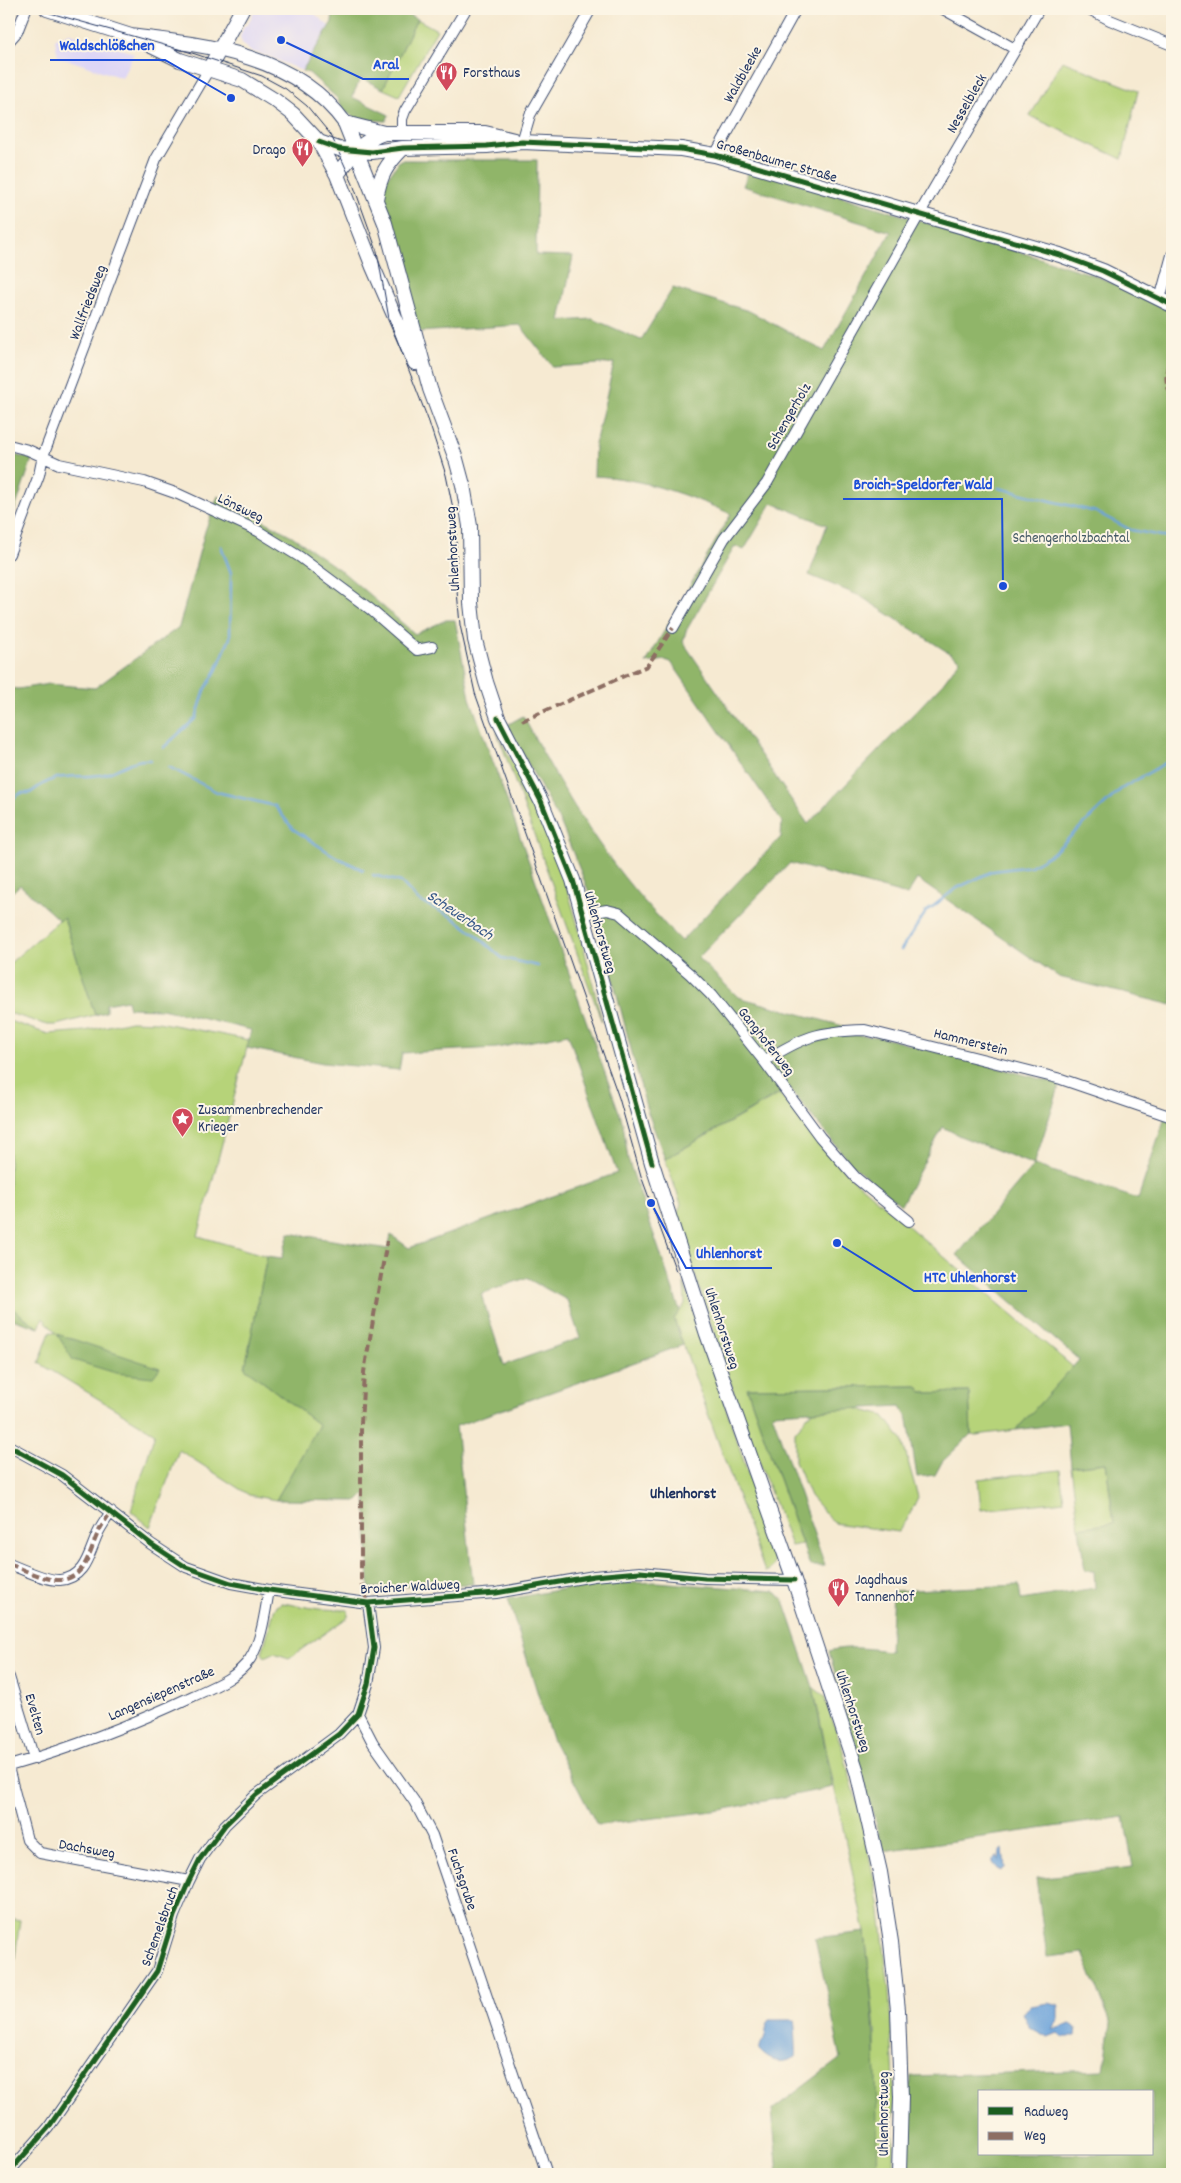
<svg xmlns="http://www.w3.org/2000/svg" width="1181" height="2183" viewBox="0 0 1181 2183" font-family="Dekko,sans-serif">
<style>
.built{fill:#ddd5f6}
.green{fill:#b6d379;stroke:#68816c}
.forest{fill:#90b569;stroke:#567264;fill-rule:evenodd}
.water{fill:#6ca3da;stroke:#44699c}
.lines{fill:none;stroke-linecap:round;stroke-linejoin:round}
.stream{stroke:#6ca3da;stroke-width:2.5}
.street-casing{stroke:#3c4b6f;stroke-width:12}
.secondary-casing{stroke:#3c4b6f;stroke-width:16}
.street{stroke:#fff;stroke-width:10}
.secondary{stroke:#fff;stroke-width:14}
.tram{stroke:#1b2f5e;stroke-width:1}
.quiet{stroke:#8d6e63;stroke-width:4;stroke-dasharray:8 4;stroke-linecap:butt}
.cycleway-casing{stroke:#fcf5e5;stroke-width:8}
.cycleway{stroke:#1b5e20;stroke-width:5}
.labels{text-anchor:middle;stroke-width:4;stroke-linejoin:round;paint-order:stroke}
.poi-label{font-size:15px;fill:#1b2f5e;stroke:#fcf5e5;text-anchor:start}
.street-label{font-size:15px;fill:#1b2f5e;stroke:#fcf5e5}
.park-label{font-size:15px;fill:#425865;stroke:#fcf5e5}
.water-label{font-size:16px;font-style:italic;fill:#375889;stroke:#fcf5e5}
.neighbourhood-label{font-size:16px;font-weight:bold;fill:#1b2f5e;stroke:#fcf5e5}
.leader{fill:none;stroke:#1d4ed8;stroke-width:2}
.callout-dot{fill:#1d4ed8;stroke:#fcf5e5;stroke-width:2}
.callout-label{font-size:16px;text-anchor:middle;font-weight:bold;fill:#1d4ed8;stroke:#fcf5e5;stroke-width:4;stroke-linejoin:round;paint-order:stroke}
</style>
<rect width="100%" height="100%" fill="#fcf5e5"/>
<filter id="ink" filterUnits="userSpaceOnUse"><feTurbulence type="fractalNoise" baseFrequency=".02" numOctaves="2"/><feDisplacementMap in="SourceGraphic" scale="10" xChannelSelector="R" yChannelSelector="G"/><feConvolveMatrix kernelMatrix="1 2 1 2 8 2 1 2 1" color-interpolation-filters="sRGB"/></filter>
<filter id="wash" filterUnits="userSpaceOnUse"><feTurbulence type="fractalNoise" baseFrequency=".0096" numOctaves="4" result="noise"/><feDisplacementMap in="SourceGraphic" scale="20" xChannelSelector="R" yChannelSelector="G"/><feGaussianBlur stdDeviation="1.12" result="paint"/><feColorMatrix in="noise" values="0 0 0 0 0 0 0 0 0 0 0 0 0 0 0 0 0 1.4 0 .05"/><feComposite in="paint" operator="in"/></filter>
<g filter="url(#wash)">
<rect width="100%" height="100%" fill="#f6ead2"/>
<path class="built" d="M256,9h53l20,17 -27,45 -34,-15 -18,-5 -8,-8 -2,-6 4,-11 3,-1z
M70,33l64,20 -12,25 -50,-17 -14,-3 -3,-19z"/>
<path class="green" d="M417,19l20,11 -38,66 -16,-7z
M1062,61l76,30 -16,68 -92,-43z
M497,732c23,47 48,93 65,142 17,49 28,99 40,148z
M64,918l31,97 -39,10h-9l-38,-12v-49l50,-44z
M9,1021l39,13 37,-3 46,-10 27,1 91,18 -51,196 69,20 -22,112 74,57 -43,75 -27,-5 -70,-45 -29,77 -19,-16 24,-78 -116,-70 11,-31 6,1 -13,-15 -4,10 -30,-22z
M780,1094l36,45 37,40 220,188 -57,63 -40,5 -5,-1 -2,-42 -47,1 -5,-7 -170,2 55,156 -11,2 -53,-141 -62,-188 5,-13 -16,-45z
M684,1283l92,274c-1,8 -3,12 -11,15l-91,-253 11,-15z
M855,1408l29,8 18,24 16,57 -11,23 -9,12 -64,-9 -24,-27 -15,-35v-29l17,-21z
M1106,1463l8,60 -35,5 -8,-61z
M1060,1470l4,31 -83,9 -3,-31z
M282,1603l37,6 29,1v7l-59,41 -15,-5 -9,4 -3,-4 12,-42 2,-4z
M813,1687l11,9 19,55 18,66 18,86 10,88 5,89 -1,94h-17l-1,-144 -10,-98z
M9,1918l11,2 -7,52 -4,7z"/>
<path class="forest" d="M333,9h41l7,4 3,-4h14l19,10 -34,70 -22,-11 -9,19 37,18 -3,6 -29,-2 -14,-9 -6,-12 -28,-25 -7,-2 30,-49z
M400,160h137l-1,95 37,1 -13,65 33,-2 48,21 32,-52 76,23 75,40 67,-119 -148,-46 7,-18 347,108 75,36v693l-113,-28 -142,-98 -10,16 -117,-32 -92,95 40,39 105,29v8l37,3 180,47 -26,81 104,34 27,-82 7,3v1054h-265l4,-98 193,-6 7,-47 -28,-70 -36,4 -11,-79 97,-11 -9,-50 -241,34 -54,-200c20,-6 41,-2 61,0l3,-60 126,-6 2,15 74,-12 -1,-17h-9l-6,-43 35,-5 -8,-60 -35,4 -4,-44 -51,7 63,-70 -122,-105 77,-90 -74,-29 -17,-9 -42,78 -50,-41 -62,-76 -124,71 -19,-52 -53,-205 -31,-76 -55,-101 16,-9c37,70 76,136 129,194 10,10 19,22 29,31l100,-104 1,-15 -111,-160 -6,-2 -19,3 85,-149c-43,-19 -89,-36 -137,-38l1,-32 19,-81 -61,4 -33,-42 -101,7 -36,-133v-15zM772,503l55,22 -18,50 51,21 100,64 -17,23 -135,141 -125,-182 3,-11 49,-85 9,4zM980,2092h172v62h-172z
M9,454l23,5 -23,68z
M218,496l74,40 52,37 71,61 31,-14h9l15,78 153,425 5,36 52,152 -6,8 9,26 -227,81 17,158 -104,4 -3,-95 -8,8 -82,-1 43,-75 -74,-57 22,-112 15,2 7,-25 99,16 3,-14 18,13 208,-75 -49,-139 -71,14 -95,5 -3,17 -76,-7 -76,-15 4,-18 -89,-21 -33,-1 -2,-8 -21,4v8l-11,3 -31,-97 -5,2 -39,-35 -11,10v-207l9,1 31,-5 46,4 84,-61 26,-96zM526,1278l41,22 13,38 -76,27 -23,-71z
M9,1306l30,22 -30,-10z
M57,1334l103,34 -7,9 -37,-4 -43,-13z
M918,1386l4,7 47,-1 2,42 -29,28 -7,13 -18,2 -9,-57 -7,-14 -129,7 53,153h-15l-63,-178z
M656,1582l119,9 9,10 29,86 20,100 -112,23 -124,15 -45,-86 -44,-140 77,-14z
M865,1932c9,81 14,160 11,242h-98l-6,-64 69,-52 -26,-120z"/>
<path class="water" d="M1003,1849l2,19 -5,3 -7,-8v-4l4,-4 2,6 1,-10z
M1049,2003l10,3v13l-6,11 18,-6 5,4 -1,9h-12l-5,-4 -10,4 -19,-10 -7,-14 9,-7z
M770,2020h24c1,4 3,34 2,37 -15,8 -25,5 -36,-6 -1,-7 3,-9 5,-15 2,-7 0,-10 5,-16z"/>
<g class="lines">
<path class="stream" d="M999,488l97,24 35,18 41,8
M163,748l33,-30 9,-28 11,-19 14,-33 1,-65 -10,-27
M169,767l48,25 58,14 18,23 43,28 27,13
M9,799l5,-1 7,-5h9c30,-23 37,-14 70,-18 21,-3 28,-17 51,-15
M373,875l28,7 18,19 33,16 22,16 28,25 36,8
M901,950l25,-38 29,-23 38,-18 38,-5 22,-13 68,-64 51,-30"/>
</g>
</g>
<g filter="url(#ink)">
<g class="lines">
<defs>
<path id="street" d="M943,9l72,40
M1089,9l21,11 62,25
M9,41l8,-9 9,-23
M402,132v-13l3,-8 61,-102
M522,142l8,-27 61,-106
M715,155l81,-146
M1160,299l12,-44
M9,445l19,5 31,14 85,18 34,12 80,37 42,26 70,52 47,41 15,-3
M9,554l30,-79 4,-19 113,-297 53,-90
M673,628l51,-89 43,-56 162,-286 110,-188
M583,914l24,-4 12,3 71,61 21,21 53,66 56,76 36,41 53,43
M764,1061c39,-24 54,-30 101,-31l196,49 111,38
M9,1446l53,29 89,69 35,23 45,16 38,7 99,13 128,-10 98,-17 46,-4 65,6 89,2
M9,1564c13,5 38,17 51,16 27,-2 29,-30 39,-49 3,-6 8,-13 12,-19
M9,1677l25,82
M358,1714l15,29 41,58 18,34 115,339
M9,1766c63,-18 125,-42 184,-70 20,-9 44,-18 57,-37 12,-19 15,-47 19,-69
M9,1771l18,69 13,13 149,28
M9,2172l39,-44 109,-157 17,-55 15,-35 11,-22 25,-34 31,-30 83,-61 19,-20 10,-30 6,-36 -6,-45"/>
<path id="secondary" d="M47,9l84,27 49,24 62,20 34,21 17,13 26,28 18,33 36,92 42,96
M131,36c77,9 165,19 214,87l40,100 45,166 26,70 7,26 7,41 1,77 4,37 11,42 12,36 43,83 32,79 79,283 55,171 87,246 63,192 23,100 11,70 7,68 3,87 -2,77
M209,69l33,-60
M345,123l39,10h101l29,7
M319,142l20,7 33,3 31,-4 84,-2 35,-4 159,7 34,6 345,100 43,16 69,34
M337,175c13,-18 25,-35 47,-42
M376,199c4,-24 10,-34 27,-51"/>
</defs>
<use href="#street" class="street-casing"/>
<use href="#secondary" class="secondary-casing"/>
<use href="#street" class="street"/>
<use href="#secondary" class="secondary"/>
<path class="tram" d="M36,9l153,43 73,24 24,13 21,17 24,29 22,49 24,67 12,68 40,103 17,53 10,48 1,68 3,34 15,68 144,405 22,78 35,95"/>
<path class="quiet" d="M1172,352c-6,19 -9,27 0,45
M522,721l125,-55 26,-38
M9,1564c13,5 38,17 51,16 27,-2 29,-30 39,-49 3,-6 8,-13 12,-19
M368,1603l-7,-20v-159l3,-52 23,-131"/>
<defs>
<path id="cycleway" d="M319,142l20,7 33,3 31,-4 84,-2 35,-4 159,7 34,6 345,100 43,16 69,34
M498,718l43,83 32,79 79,283
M9,1446l53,29 89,69 35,23 45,16 38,7 99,13 128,-10 98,-17 46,-4 65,6 89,2
M9,2172l39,-44 109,-157 17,-55 15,-35 11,-22 25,-34 31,-30 83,-61 19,-20 10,-30 6,-36 -6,-45"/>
</defs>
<use href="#cycleway" class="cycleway-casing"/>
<use href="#cycleway" class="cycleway"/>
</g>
</g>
<defs>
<symbol id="restaurant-pin" viewBox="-11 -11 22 30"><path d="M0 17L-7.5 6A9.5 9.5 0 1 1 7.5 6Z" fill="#d1495b" stroke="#fcf5e5"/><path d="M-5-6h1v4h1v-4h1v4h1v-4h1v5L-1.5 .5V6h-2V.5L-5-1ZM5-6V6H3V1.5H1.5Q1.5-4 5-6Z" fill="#fff"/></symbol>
<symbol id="sight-pin" viewBox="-11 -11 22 30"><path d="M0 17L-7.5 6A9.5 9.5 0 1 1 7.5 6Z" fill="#d1495b" stroke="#fcf5e5"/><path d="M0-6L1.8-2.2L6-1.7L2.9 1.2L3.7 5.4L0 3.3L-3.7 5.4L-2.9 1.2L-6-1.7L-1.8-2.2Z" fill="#fff"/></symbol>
</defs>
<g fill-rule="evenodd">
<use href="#restaurant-pin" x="434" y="60" width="25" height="34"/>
<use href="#restaurant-pin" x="290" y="136" width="25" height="34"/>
<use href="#sight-pin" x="170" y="1106" width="25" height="34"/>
<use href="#restaurant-pin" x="826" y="1576" width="25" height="34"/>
</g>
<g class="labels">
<g class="poi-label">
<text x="463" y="77">Forsthaus</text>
<text x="286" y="154" text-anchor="end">Drago</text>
<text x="198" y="1114">Zusammenbrechender<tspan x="198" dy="17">Krieger</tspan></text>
<text x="855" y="1584">Jagdhaus<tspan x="855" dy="17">Tannenhof</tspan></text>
</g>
<g class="street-label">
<text transform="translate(742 74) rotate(-60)" y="5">Waldbleeke</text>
<text transform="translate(966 103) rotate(-60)" y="5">Nesselbleck</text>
<text transform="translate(777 160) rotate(16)" y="5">Großenbaumer Straße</text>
<text transform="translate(87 302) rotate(-69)" y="5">Wallfriedsweg</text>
<text transform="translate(788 416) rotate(-60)" y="5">Schengerholz</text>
<text transform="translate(241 507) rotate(26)" y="5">Lönsweg</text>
<text transform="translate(452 549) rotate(-93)" y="5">Uhlenhorstweg</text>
<text transform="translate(601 932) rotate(74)" y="5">Uhlenhorstweg</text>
<text transform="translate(767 1041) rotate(52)" y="5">Ganghoferweg</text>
<text transform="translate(971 1041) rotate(14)" y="5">Hammerstein</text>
<text transform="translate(723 1328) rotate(72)" y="5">Uhlenhorstweg</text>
<text transform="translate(410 1586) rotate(-3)" y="5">Broicher Waldweg</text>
<text transform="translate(161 1693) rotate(-24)" y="5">Langensiepenstraße</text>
<text transform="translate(854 1711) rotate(72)" y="5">Uhlenhorstweg</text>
<text transform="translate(36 1714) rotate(74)" y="5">Evelten</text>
<text transform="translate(87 1848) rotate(10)" y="5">Dachsweg</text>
<text transform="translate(463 1879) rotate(71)" y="5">Fuchsgrube</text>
<text transform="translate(159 1926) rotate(-70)" y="5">Schemelsbruch</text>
<text transform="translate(883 2114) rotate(-90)" y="5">Uhlenhorstweg</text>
</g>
<g class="park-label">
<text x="1071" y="542">Schengerholzbachtal</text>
</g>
<g class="water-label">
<text transform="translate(461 914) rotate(34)" y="6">Scheuerbach</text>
</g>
<g class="neighbourhood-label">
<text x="683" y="1498">Uhlenhorst</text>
</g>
</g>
<path class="leader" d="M231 98L165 60H50M281 40L363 79H409M1003 586L1002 499H843M651 1203L686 1268H772M837 1243L914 1291H1027"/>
<g class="callout-dot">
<circle cx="231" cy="98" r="5"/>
<circle cx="281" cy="40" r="5"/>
<circle cx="1003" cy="586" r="5"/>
<circle cx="651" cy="1203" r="5"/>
<circle cx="837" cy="1243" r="5"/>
</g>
<g class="callout-label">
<text x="107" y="50">Waldschlößchen</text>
<text x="386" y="69">Aral</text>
<text x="923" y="489">Broich-Speldorfer Wald</text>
<text x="729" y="1258">Uhlenhorst</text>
<text x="970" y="1282">HTC Uhlenhorst</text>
</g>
<rect width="1181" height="2183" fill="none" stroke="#fcf5e5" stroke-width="30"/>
<rect x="978" y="2090" width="175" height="65" fill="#fcf5e5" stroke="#a2a6af"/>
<rect x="988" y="2107" width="25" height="8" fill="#1b5e20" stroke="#a2a6af"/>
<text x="1024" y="2116" font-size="15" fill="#1b2f5e">Radweg</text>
<rect x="988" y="2132" width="25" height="8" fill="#8d6e63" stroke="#a2a6af"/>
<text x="1024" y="2140" font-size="15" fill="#1b2f5e">Weg</text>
</svg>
